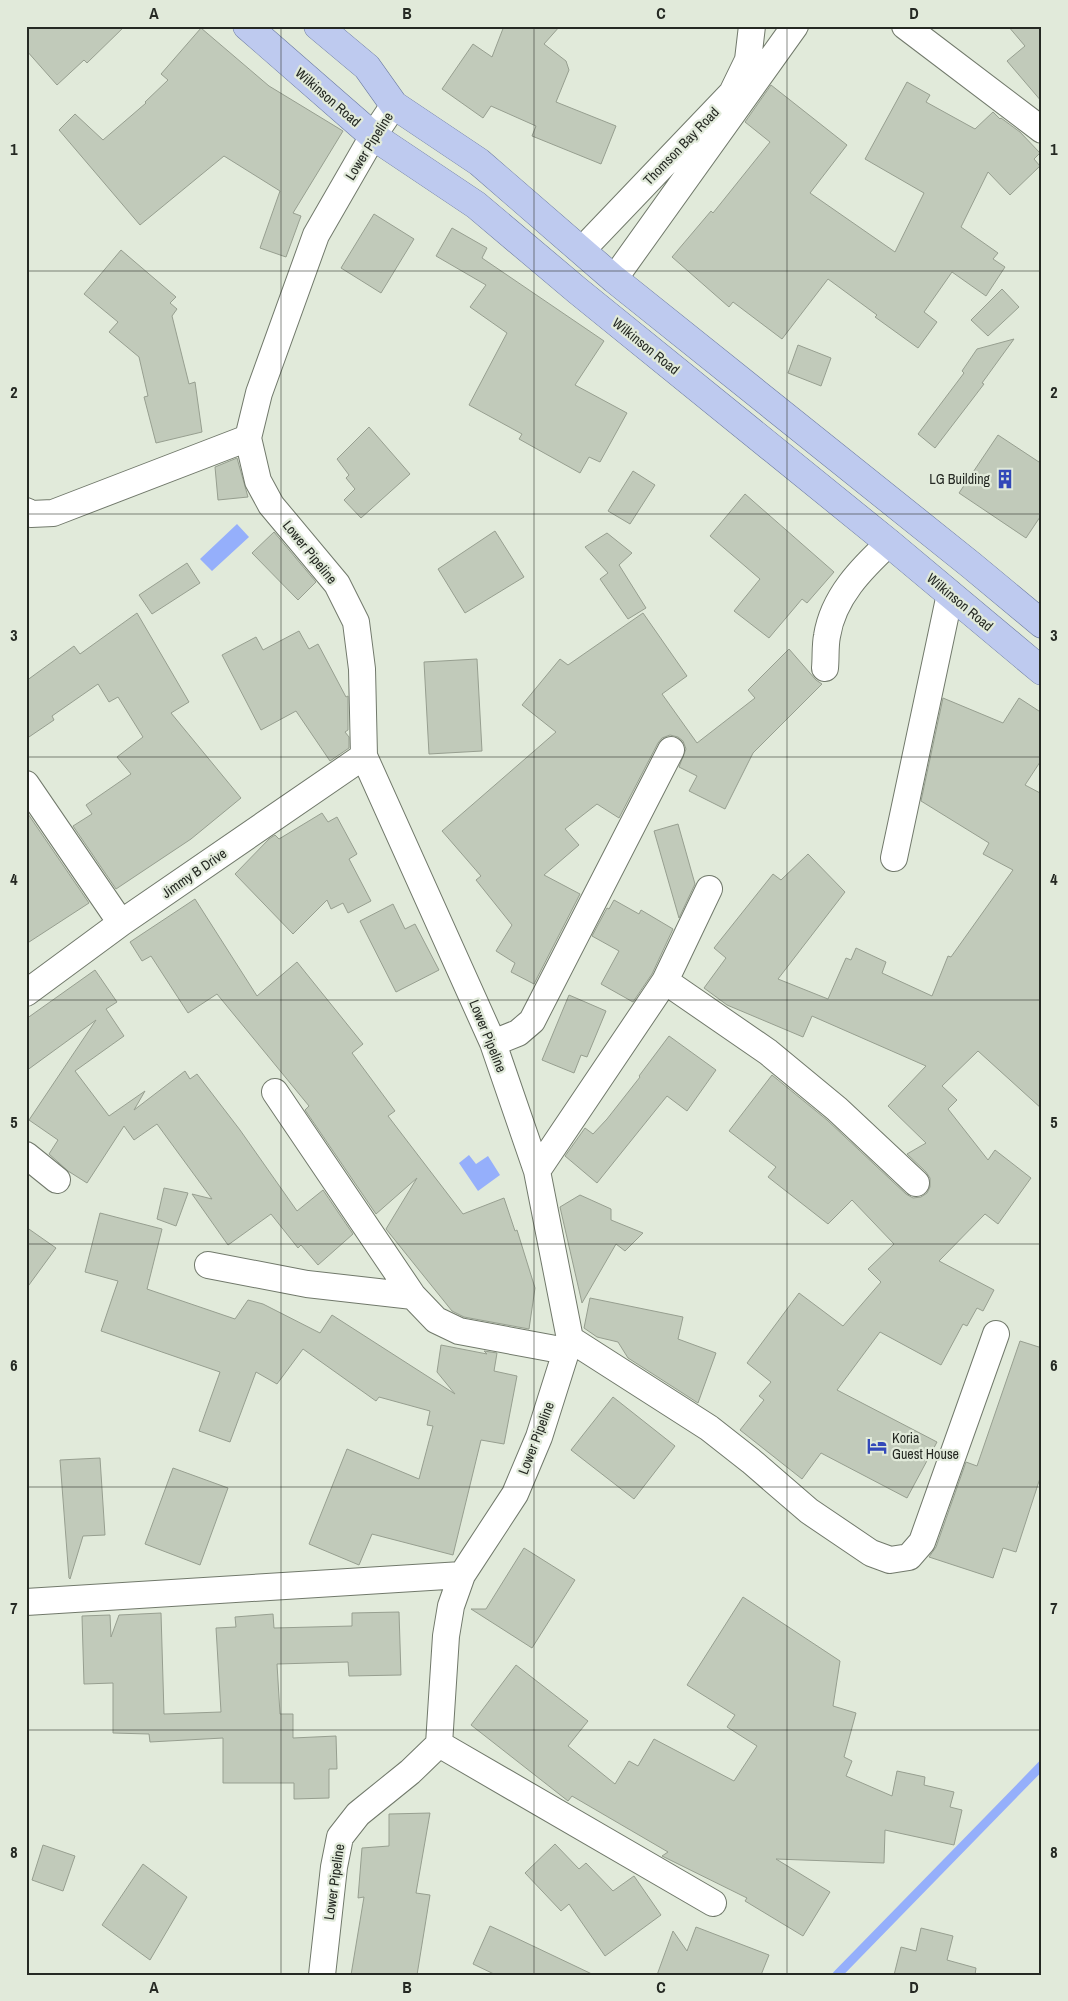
<svg xmlns="http://www.w3.org/2000/svg" width="1068" height="2001" viewBox="0 0 1068 2001" font-family="'Archivo Narrow',sans-serif">
<style>
.water{fill:#95affb}
.lines{fill:none;stroke-linecap:round;stroke-linejoin:round}
.stream{stroke:#95affb;stroke-width:9}
.building{fill:#c1caba;stroke:#979f90}
.street-casing{stroke:#71796b;stroke-width:28}
.primary-casing{stroke:#6c7ba1;stroke-width:29}
.street{stroke:#fff;stroke-width:26}
.primary{stroke:#becaef;stroke-width:28}
.grid{fill:none;stroke:#252923;stroke-width:1;stroke-opacity:0.55}
.labels{text-anchor:middle;stroke-width:4.5;stroke-linejoin:round;paint-order:stroke}
.street-label{font-size:14px;fill:#252923;stroke:#e1eada}
.poi-label{font-size:14px;fill:#252923;stroke:#e1eada;text-anchor:end}
.neatline{fill:none;stroke:#252923;stroke-width:2}
.grid-label{font-size:16px;text-anchor:middle;font-weight:bold;fill:#252923}
</style>
<rect width="100%" height="100%" fill="#e1eada"/>
<path class="water" d="M237,524l12,13 -37,34 -12,-12z
M469,1155l7,9 12,-8 12,19 -22,16 -19,-28z"/>
<g class="lines">
<path class="stream" d="M837,1975l205,-210"/>
</g>
<path class="building" d="M26,26h99l-38,37 -3,-3 -27,25 -31,-35z
M504,26h56l-16,18 22,17 3,9 -13,32 60,24 -15,38 -69,-28 4,-10 -45,-20 -8,12 -41,-29 31,-45 19,13z
M1008,26h34v76l-35,-41 18,-15z
M201,28l68,58 74,45 -50,82 8,3 -15,41 -26,-9 20,-57 -56,-35 -84,69 -81,-95 16,-16 28,26 43,-37 -1,-1 23,-22 -7,-6z
M907,82l23,13 -4,7 49,27 18,-17 7,7 1,-1 19,14 20,21 -6,6 6,7 -30,29 -22,-23 -27,55 37,26 -5,6 12,8 -19,29 -34,-24 -28,40 13,10 -19,26 -43,-31 2,-2 -49,-36 -46,60 -49,-37 -4,5 -57,-50 39,-46 2,2 57,-71 -25,-20 26,-37 76,60 -37,48 85,59 29,-59 -59,-34z
M374,214l40,25 -33,54 -40,-25z
M452,228l35,20 -5,10 122,83 -29,44 52,28 -27,49 -11,-5 -9,16 -61,-34 3,-5 -53,-29 38,-72 -37,-26 16,-22 -50,-29z
M121,250l55,47 -6,6 7,6 -5,7 17,68 6,-2 7,50 -46,11 -12,-46 4,-1 -9,-39 -30,-25 9,-10 -34,-28z
M1002,289l17,18 -31,29 -17,-16z
M1014,339l-32,44 2,1 -49,64 -17,-14 46,-61 -2,-2 15,-22z
M798,345l33,13 -10,28 -33,-13z
M369,427l41,47 -49,44 -17,-18 11,-11 -9,-11 3,-3 -12,-16z
M998,435l44,29v50l-16,24 -67,-45z
M237,458l11,39 -30,3 -3,-33z
M633,471l22,14 -25,39 -22,-13z
M745,494l89,78 -27,31 -5,-4 -33,39 -35,-27 26,-32 -50,-43z
M495,531l29,46 -59,36 -27,-44z
M274,532l42,50 -18,18 -46,-47z
M607,533l25,20 -13,12 27,43 -18,11 -28,-40 8,-6 -23,-26z
M187,563l13,20 -48,31 -13,-19z
M137,613l52,89 -18,11 70,85 -50,41 -75,50 -43,-63 19,-12 -6,-9 45,-31 -14,-17 26,-20 -25,-40 -9,5 -11,-18 -46,32 2,4 -28,19v-58l48,-35 6,8z
M643,613l44,63 -25,18 35,49 58,-45 -7,-8 41,-41 27,31 6,4 -69,69 -28,56 -36,-18 8,-15 -18,-9 7,-18 -3,-8 -5,-4 -8,-2 -8,3 -4,5 -39,75 -22,-14 -32,25 14,16 -35,30 36,19 -46,90 -23,-12 4,-9 -19,-12 16,-26 -36,-45 5,-4 -39,-45 114,-99 -34,-27 38,-46 8,6z
M299,631l10,18 9,-5 28,53 2,-1v34l-3,2 4,5v11l-19,13 -34,-50 -35,19 -39,-75 34,-18 7,13z
M477,659l5,92 -53,3 -5,-92z
M943,698l60,25 16,-25 23,15v46l-17,26 17,9v315l-64,-58 -36,35 15,14 -9,9 40,51 7,-10 36,28 -33,46 -13,-10 -46,47 55,29 -11,21 -6,-3 -10,18 -4,-2 -22,41 -61,-33 -43,58 100,52 -30,56 -86,-45 -19,26 -62,-49 24,-30 -5,-4 12,-14 -24,-19 52,-70 44,33 38,-44 -13,-13 26,-25 -42,-44 -24,24 -60,-47 8,-10 -47,-36 43,-56 55,45 79,74 7,4 8,-1 6,-4 3,-6v-9l-4,-6 -19,-18 19,-11 -38,-37 38,-40 -114,-50 -9,21 -76,-32 -23,-17 22,-30 -12,-10 59,-74 8,6 27,-26 37,38 -67,87 50,20 18,-41 5,2 5,-12 30,14 -4,11 50,23 16,-40 3,1 62,-87 -30,-16 6,-11 -68,-42z
M26,811l63,92 -63,41z
M322,813l6,9 9,-5 20,37 -8,5 22,42 -23,12 -5,-10 -12,6 -4,-9 -34,34 -58,-60 34,-35 6,-4 4,4z
M678,824l17,60 -16,34 -25,-87z
M195,899l62,97 40,-34 66,82 -11,9 43,58 -7,5 75,98 41,-16 11,33 2,-1 18,58 -6,41 -65,-12 -12,-6 -66,-82 31,-51 -41,36 -71,-104 4,-4 -92,-112 -29,19 -37,-57 -9,5 -12,-19z
M614,900l25,14 2,-4 32,19 -21,45 -19,28 -32,-18 18,-33 -27,-15 15,-28 2,1z
M393,904l12,25 10,-5 24,46 -43,22 -36,-71z
M95,970l22,32 -11,7 18,27 -49,35 34,45 36,-25 -11,19 51,-39 5,8 7,-5 43,56 57,81 26,-21 30,44 -35,31 -17,-20 -3,3 -27,-34 -43,31 -36,-51 20,5 -55,-75 -23,16 -10,-14 -37,57 -19,-12 -19,-17 9,-14 -29,-20 67,-100 -70,51v-52z
M569,995l37,16 -19,46 -6,-2 -7,18 -32,-13z
M669,1036l47,34 -29,41 -20,-15 -70,87 -32,-27 20,-28 8,6 14,-15 33,-42 -1,-1z
M164,1188l24,5 -12,33 -19,-7z
M580,1195l31,14v11l32,13 -18,18 -9,-7 -34,59 -22,-96z
M100,1213l62,16 -15,60 88,30 13,-19 15,4 57,29 12,-18 123,79 -18,-22 4,-27 46,9 -3,-3 13,2 -3,18 23,5 -13,68 -23,-4 -28,115 -81,-21 -13,31 -50,-21 38,-95 72,30 14,-53 -6,-1 3,-14 -51,-14 -3,4 -73,-52 -26,35 -21,-12 -26,70 -31,-11 21,-59 -119,-41 17,-50 -33,-9z
M26,1227l30,21 -30,41z
M590,1298l93,19 -5,22 38,14 -18,50 -70,-45 -10,-16 -21,-5 -13,-9z
M1020,1341l22,7v124l-26,80 -13,-4 -10,30 -64,-21 7,-10 30,-85 11,4z
M613,1397l62,49 -41,53 -63,-49z
M100,1458l5,77 -22,1 -13,43 -1,-1 -9,-118z
M173,1468l55,20 -28,77 -55,-21z
M524,1548l51,32 -43,68 -61,-39h15z
M743,1597l97,64 -7,45 23,7 -12,44 8,4 -6,15 46,20 5,-25 28,6 -1,8 30,7 -4,15 12,3 -8,35 -69,-15 -1,33 -108,-4 54,33 -27,44 -58,-35 2,-3 -85,-42 6,-4 -96,-56 -4,5 -97,-76 45,-60 72,56 -20,25 47,38 14,-23 9,5 16,-27 80,42 23,-35 -30,-19 8,-12 -48,-30z
M399,1612l2,63 -52,1 -1,-14 -71,2 3,50h13v24l43,-2 1,33h-8v29l-35,1v-16h-71v-45l-73,4 -1,-8 -36,-1v-50l-29,1 -2,-68 28,-1 1,22 8,-22 42,-2 3,101 57,-2 -5,-84 20,-1 -1,-10 38,-3 1,14 78,-2v-13z
M430,1813l-14,80 14,2 -13,80h-66l13,-78 -6,1 4,-50 27,-2v-32z
M555,1844l24,25 7,-6 27,28 21,-15 27,39 -56,41 -36,-52 -8,7 -36,-38z
M43,1845l32,11 -12,35 -31,-11z
M143,1864l44,33 -37,63 -48,-35z
M490,1926l24,11 80,38h-98l-23,-11z
M696,1927l73,28 -8,20h-104l16,-44 14,20z
M921,1928l32,8 -6,24 29,8 -1,7h-81l7,-28 15,4z"/>
<g class="lines">
<defs>
<path id="street" d="M905,26l137,104
M582,250l150,-157 16,-33 4,-34
M614,279l181,-253
M26,511l5,3 22,-1 195,-75
M825,668c1,-11 0,-22 2,-32 6,-39 35,-68 62,-93
M26,784l95,139
M894,858l56,-264
M665,981l103,71 69,57 79,74
M26,993l95,-70 243,-167
M493,1043l25,-10 14,-12 139,-271
M275,1092l138,204 23,24 23,11 107,20
M26,1155l31,25
M537,1171l128,-190 44,-92
M208,1265l99,19 106,12
M570,1339l139,89 42,33 58,50 62,42 19,7 19,-3 13,-15 74,-208
M26,1602l436,-27
M439,1744l274,159
M322,1975l12,-108 6,-30 18,-23 52,-42 29,-28 7,-108 5,-30 11,-31 53,-81 24,-57 31,-98 -33,-168 -44,-128 -129,-287 -2,-87 -6,-47 -19,-38 -66,-79 -13,-24 -10,-43 11,-45 57,-158 57,-99 21,-31"/>
<path id="primary" d="M247,26l126,110 103,69 102,86 311,252 153,128
M318,26l49,41 27,38 85,57 135,117 357,286 71,59"/>
</defs>
<use href="#street" class="street-casing"/>
<use href="#primary" class="primary-casing"/>
<use href="#street" class="street"/>
<use href="#primary" class="primary"/>
</g>
<path class="grid" d="M281,26v1949M534,26v1949M787,26v1949M26,271h1016M26,514h1016M26,757h1016M26,1000h1016M26,1244h1016M26,1487h1016M26,1730h1016"/>
<defs>
<symbol id="building-bare" viewBox="-9 -9 18 18"><path d="M-4-6H4V6H1V3H-1V6H-4ZM-2.5-4.3h1.7v1.8h-1.7ZM.8-4.3h1.7v1.8H.8ZM-2.5-1h1.7V.8h-1.7ZM.8-1h1.7V.8H.8Z" fill="#3248b9" stroke="#e1eada" stroke-width="2.5" paint-order="stroke"/></symbol>
<symbol id="hotel-bare" viewBox="-9 -9 18 18"><path d="M-6-4.5h1.5V1H6V5H4.5V3h-9V5H-6ZM-4 0a1.8 1.8 0 1 1 3.6 0ZM.5 0V-2.5h3Q6-2.5 6 0Z" fill="#3248b9" stroke="#e1eada" stroke-width="2.5" paint-order="stroke"/></symbol>
</defs>
<g fill-rule="evenodd">
<use href="#building-bare" x="991" y="465" width="28" height="28"/>
<use href="#hotel-bare" x="863" y="1432" width="28" height="28"/>
</g>
<g class="labels">
<g class="street-label">
<text transform="translate(328 97) rotate(41)" y="5">Wilkinson Road</text>
<text transform="translate(369 146) rotate(-58)" y="5">Lower Pipeline</text>
<text transform="translate(681 146) rotate(-46)" y="5">Thomson Bay Road</text>
<text transform="translate(646 346) rotate(39)" y="5">Wilkinson Road</text>
<text transform="translate(310 552) rotate(51)" y="5">Lower Pipeline</text>
<text transform="translate(960 602) rotate(40)" y="5">Wilkinson Road</text>
<text transform="translate(194 873) rotate(-35)" y="5">Jimmy B Drive</text>
<text transform="translate(488 1036) rotate(68)" y="5">Lower Pipeline</text>
<text transform="translate(536 1438) rotate(-69)" y="5">Lower Pipeline</text>
<text transform="translate(334 1882) rotate(-82)" y="5">Lower Pipeline</text>
</g>
<g class="poi-label">
<text x="990" y="484">LG Building</text>
<text x="892" y="1443" text-anchor="start">Koria<tspan x="892" dy="16">Guest House</tspan></text>
</g>
</g>
<rect width="1068" height="2001" fill="none" stroke="#e1eada" stroke-width="55"/>
<rect x="28" y="28" width="1012" height="1946" class="neatline"/>
<g class="grid-label">
<text x="154" y="19">A</text>
<text x="407" y="19">B</text>
<text x="661" y="19">C</text>
<text x="914" y="19">D</text>
<text x="14" y="155">1</text>
<text x="1054" y="155">1</text>
<text x="14" y="398">2</text>
<text x="1054" y="398">2</text>
<text x="14" y="641">3</text>
<text x="1054" y="641">3</text>
<text x="14" y="885">4</text>
<text x="1054" y="885">4</text>
<text x="14" y="1128">5</text>
<text x="1054" y="1128">5</text>
<text x="14" y="1371">6</text>
<text x="1054" y="1371">6</text>
<text x="14" y="1614">7</text>
<text x="1054" y="1614">7</text>
<text x="14" y="1858">8</text>
<text x="1054" y="1858">8</text>
<text x="154" y="1993">A</text>
<text x="407" y="1993">B</text>
<text x="661" y="1993">C</text>
<text x="914" y="1993">D</text>
</g>
</svg>
